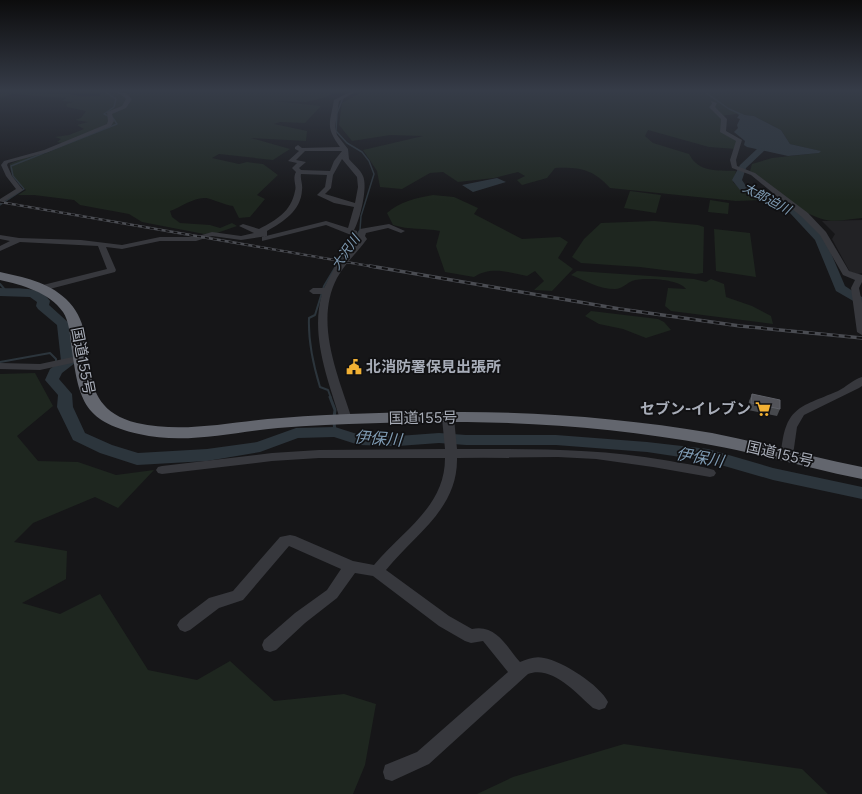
<svg xmlns="http://www.w3.org/2000/svg" width="862" height="794" viewBox="0 0 862 794" font-family="Figtree,'Noto Sans JP',sans-serif">
<style>
.built{fill:#222225}
.green{fill:#1e261f}
.water{fill:#2c353c}
.lines{fill:none;stroke-linecap:round;stroke-linejoin:round}
.stream-far2{stroke:#2c353c;stroke-width:1.5}
.stream-far1{stroke:#2c353c;stroke-width:2}
.stream{stroke:#2c353c;stroke-width:3}
.river{fill:#2c353c;fill-rule:evenodd}
.minor{fill:#37383d;fill-rule:evenodd}
.highway{fill:#63666e;fill-rule:evenodd}
.rail-far1-casing{stroke:#4a4c52;stroke-width:2.5}
.rail-casing{stroke:#4a4c52;stroke-width:3.5}
.rail-far1{stroke:#111113;stroke-width:1.5;stroke-dasharray:4;stroke-linecap:butt}
.rail{stroke:#111113;stroke-width:2;stroke-dasharray:6;stroke-linecap:butt}
.wall{fill:#47494d}
.building{fill:#525359;stroke:#5f6168}
.labels{text-anchor:middle;stroke-width:3.5;stroke-linejoin:round;paint-order:stroke}
.far-water-label{font-size:13px;font-style:italic;fill:#7f9bb3;stroke:#111113}
.street-label{font-size:15px;fill:#a8adb8;stroke:#111113}
.poi-label{font-size:15px;font-weight:bold;fill:#a8adb8;stroke:#111113;text-anchor:start}
.water-label{font-size:16px;font-style:italic;fill:#7f9bb3;stroke:#111113}
</style>
<rect width="100%" height="100%" fill="#161618"/>
<path class="built" d="M862,220v53l-4,1 -8,-2 -18,-33 3,-5 -13,-13z"/>
<path class="green" d="M6,90h38l8,4h18l12,3 18,-1 -1,-6h10l9,3 2,2h6l1,-3 4,-2h210l-18,8 -17,4 -32,-1 47,5 -16,17 -25,-1 -6,2 33,7 -1,10 -55,-3 39,11 -17,11 -54,-6 -7,4 27,6 8,-2 16,2 15,11 -21,20 8,4 -15,18 -11,1 -6,-12c-8,-1 -21,-7 -27,-8 -12,-1 -25,9 -36,13l2,6 8,6 30,2 10,3 12,-5 5,3 -20,7 -13,1 -62,-12 -13,-8 -49,-9 -6,-5 -40,-5h-16l8,-5c-7,-7 -17,-15 -16,-26l16,-7 18,-3 23,-10 -10,-2 4,-3 -6,-2 14,-2 15,-6 -7,-4 11,-3 -13,-2 6,-2 5,-7 -19,-4 -1,-3 8,-2 -12,-1 4,-3 -54,-4 -12,4v-7z
M366,90h354c19,7 41,0 62,0 26,-1 54,-2 80,2v126c-12,1 -29,5 -40,1 -28,-8 -46,-34 -72,-48l2,-7 20,-6 46,-5 2,-2 -30,-7 -9,-14 -27,-14 -17,-2 -17,2 4,3 -2,13 15,9 -1,8 -27,-2 -61,-17 -3,6 8,7 36,11c10,19 28,16 47,17l-3,11 9,9 20,9 -26,1 -126,-13c-17,-19 -31,-21 -55,-20l-8,10 -25,7 -5,-5 8,-4 -7,-4 -24,6 -36,4 -15,-10 -13,1 -28,16 -22,-2 -3,-16 -14,-21 60,-14 -33,-1 -38,6 -13,-16 3,-22z
M630,191l31,4 -5,18 -32,-5z
M433,195l21,2 24,11 -4,6 48,25 38,-2 8,5 -10,16 15,11 -21,22 -18,-1 10,-9 -9,-10 -8,5c-18,-4 -37,-10 -53,1l-29,-5 -9,-26 4,-15c-16,-3 -31,-1 -47,-6l-6,-12c12,-11 29,-15 46,-18z
M710,200l19,3 -1,11 -20,-2z
M654,221l44,4 6,2 -1,46 -7,1 -56,-7 -59,-4 -9,-6 12,-18 17,-16z
M714,229l36,4 6,44 -40,-6z
M577,271l117,8 12,3 5,-3 13,5 2,13 26,9 19,10 2,8 -102,-13 -6,-5 3,-18 18,1c-7,-10 -42,-12 -54,-8 -5,2 -10,8 -17,8 -16,0 -29,-8 -44,-14z
M591,311l67,8 6,3 7,8 -25,8 -23,-9 -24,-5 -14,-8z
M35,373l18,33 -36,30 21,25 40,1 38,13 38,-5 -36,38 -23,-11 -62,26 -19,19 53,9 -1,28 -44,24 38,11 40,-20 48,76 49,10 33,-19 44,40 70,-7 32,10 -11,61 -12,29h-353v-420z
M624,744l178,25 26,25h-351l36,-17z"/>
<path class="water" d="M737,114l17,2 27,14 9,14 31,7 -2,2 -31,3 -41,-9 -3,-2 1,-4 -11,-9 4,-4 -1,-3 3,-6 -3,-1 2,-3z
M497,178l9,4 -33,10 -11,-7z"/>
<g class="lines">
<path class="stream-far2" d="M702,90l27,19 16,7
M355,92l7,-2
M0,205l24,-16 -11,-13 -2,-10 106,-42 -4,-6 -9,-4 10,-7 2,-8 -13,-9
M336,267l24,-37 1,-14 13,-42 -5,-13 -7,-9 -15,-9 -11,-12 1,-18 6,-15"/>
<path class="stream-far1" d="M0,284l6,7
M0,362l50,-9 6,6v10
M331,398l-3,-8 -8,-3c-7,-23 -12,-45 -11,-69l6,-3 9,-29 12,-20"/>
<path class="stream" d="M330,397l5,13 -1,7
M334,422l1,10"/>
<path class="river" d="M758,148h3l4,2 -19,18 -4,12 4,6 52,23 27,30 20,47 17,11v9l-26,-15 -21,-51 -25,-27 -50,-23 -8,-10 8,-15z
M0,288c17,1 39,-3 50,13l-1,4 21,19 5,39 -13,10 -3,6 13,15 1,13 12,26 27,12 26,8 69,-4 50,-7 39,-14 39,-1 25,8 38,1 41,-3 27,2h90l91,7 61,7 65,19 89,19v12l-89,-19 -66,-19 -60,-9 -91,-7h-90l-27,-2 -41,3 -39,-1 -25,-8 -36,1 -38,14 -53,9 -70,4 -37,-12 -27,-13 -16,-33 1,-12 -13,-15 5,-11 11,-8 -4,-36 -19,-16 -2,-3 1,-4 -7,-5 -30,-1z"/>
<path class="minor" d="M9,90h30l-28,1z
M108,90l18,3 6,6 -6,9 -14,6 2,7 -3,5 -63,26 -40,11 -1,2 5,11 11,14 -23,14v-5l16,-10 -10,-13 -5,-11 3,-4 40,-11 63,-26 1,-3 -1,-9 15,-6 4,-7 -4,-4z
M354,90h5l-20,11 -4,26 2,8 11,14 1,10c5,6 11,10 14,17 5,11 -3,44 -9,54l3,1v4h-6l-25,-10 -64,16v-4l64,-16 22,7 6,-21 -20,-4 -17,-8 8,-8 2,-12 -26,-1c-1,5 2,10 1,16 -1,21 -19,32 -35,41v5l-26,4 -29,-4 -16,5h-36l-38,8 -16,-2 10,23 -1,2 -73,19 -4,-3 1,-2 68,-17 -9,-23 -78,-4 -20,9v-5l10,-5 -10,-2v-4l19,3 62,2 41,5 38,-8h35l17,-5 29,4 13,-3 -15,-7 4,-2 16,5c17,-9 32,-17 36,-38 2,-6 -3,-12 1,-19l-4,-4 5,-5 -9,-2 11,-10 -4,-2v-2l3,-2 4,3 38,-1c-15,-20 -10,-24 -6,-47zM305,151h37l-8,10 -4,10 -29,-1 -2,-2 7,-6 -10,-2zM342,159l15,18 1,10 -3,16 -30,-9 6,-6 2,-13z
M711,101l6,2 -2,4 12,12 -1,12 16,9 -6,20 1,6 18,7 53,40 18,19 23,39 13,4v7l-3,6 3,15v32l-5,-3 -6,-44 4,-8 -12,-5 -23,-40 -18,-18 -51,-42 -19,-7 -2,-8 6,-19 -16,-9 1,-13 -12,-12 3,-3z
M389,224l16,7 -4,2 -13,-5 -22,5 -1,3 2,3c-9,13 -22,24 -30,39 -23,44 1,97 15,141l-6,4 -6,-4c-12,-39 -30,-84 -18,-125h-9l-4,-3 4,-3h11l11,-21 24,-28 -2,-3 3,-7z
M82,355l5,3 -1,2 -46,10 -40,-1v-6l40,1z
M862,377v9l-3,2 -55,27 -7,12 -4,28 -2,3h-8l-2,-3c4,-48 17,-47 57,-64 8,-4 16,-12 24,-14z
M448,414l6,4 3,31c70,0 138,-1 207,11 16,3 34,5 50,10l2,3 -2,3 -4,1 -57,-10 -57,-8 -38,-2 -101,1c1,51 -42,76 -71,112l63,46 23,13c24,-5 34,17 48,33 8,-3 15,-6 24,-4 18,3 56,27 64,44l-3,6 -6,2 -6,-2c-16,-14 -41,-43 -65,-34l-99,90 -37,17 -7,-2 -2,-7 2,-7 32,-13 91,-80 -25,-31 -12,2 -6,-2 -26,-15 -66,-50 -18,-3 -18,25 -32,25 -29,27 -6,2 -6,-2 -2,-5 2,-5 31,-27 32,-23 14,-21 -52,-23 -46,54 -24,8 -29,22 -5,2 -5,-2 -3,-5 3,-5 29,-22 24,-7 47,-54 10,-2 5,1 58,25 21,4c29,-35 71,-58 71,-107h-126l-47,3 -110,13 -4,-1 -2,-3 2,-3 4,-1 110,-13 47,-3 126,-1 -3,-31z"/>
<path class="highway" d="M0,272c23,5 48,10 66,27 41,38 -1,106 71,124 48,11 96,-2 144,-5 60,-5 121,-6 182,-6 83,0 167,7 249,21 50,10 100,24 150,34v12c-51,-10 -100,-25 -151,-34 -80,-15 -162,-22 -244,-23 -63,0 -126,1 -189,6 -46,4 -93,17 -139,6 -58,-13 -60,-36 -68,-90 -1,-10 -2,-23 -8,-32 -14,-20 -41,-27 -63,-32z"/>
<defs>
<path id="rail-far1" d="M0,202l375,65"/>
<path id="rail" d="M370,266l250,43 120,17 122,12"/>
</defs>
<use href="#rail-far1" class="rail-far1-casing"/>
<use href="#rail" class="rail-casing"/>
<use href="#rail-far1" class="rail-far1"/>
<use href="#rail" class="rail"/>
</g>
<path class="wall" d="M752,394l28,15 -3,7 -29,-6 1,-9z"/>
<path class="building" d="M752,394l28,6v9l-29,-6z"/>
<linearGradient id="sky" x2="0" y2="1"><stop stop-color="#0c0c0d"/><stop offset="0.45" stop-color="#363c48"/><stop offset="1" stop-color="#363c48" stop-opacity="0"/></linearGradient>
<rect width="862" height="201" fill="url(#sky)"/>
<defs>
<symbol id="civic-bare" viewBox="-9 -9 18 18"><path d="M-.6-6.5H3V-4.5H.6V-3L4-1V1h2V6H-6V1h2V-1L-.6-3ZM-1.2 2.5V6h2.4V2.5Z" fill="#f2b134" stroke="#111113" stroke-width="2.5" paint-order="stroke"/></symbol>
<symbol id="supermarket-bare" viewBox="-9 -9 18 18"><path d="M-6-5.5h2.5l.6 2H6L4.5 2H-2.5L-4.4-4H-6ZM-1.5 3.2a1.3 1.3 0 1 0 .1 0ZM3 3.2a1.3 1.3 0 1 0 .1 0Z" fill="#f2b134" stroke="#111113" stroke-width="2.5" paint-order="stroke"/></symbol>
</defs>
<g fill-rule="evenodd">
<use href="#civic-bare" x="343" y="356" width="22" height="22"/>
<use href="#supermarket-bare" x="752" y="398" width="22" height="22"/>
</g>
<g class="labels">
<g class="far-water-label">
<text transform="translate(767 198) rotate(28)" y="5">太郎迫川</text>
<text transform="translate(345 252) rotate(-55)" y="5">大沢川</text>
</g>
<g class="street-label">
<text transform="translate(83 361) rotate(79)" y="5">国道155号</text>
<text transform="translate(423 418) rotate(-1)" y="5">国道155号</text>
<text transform="translate(780 454) rotate(13)" y="5">国道155号</text>
</g>
<g class="poi-label">
<text x="366" y="372">北消防署保見出張所</text>
<text x="751" y="414" text-anchor="end">セブン-イレブン</text>
</g>
<g class="water-label">
<text transform="translate(378 438) rotate(4)" y="6">伊保川</text>
<text transform="translate(700 457) rotate(10)" y="6">伊保川</text>
</g>
</g>
</svg>
